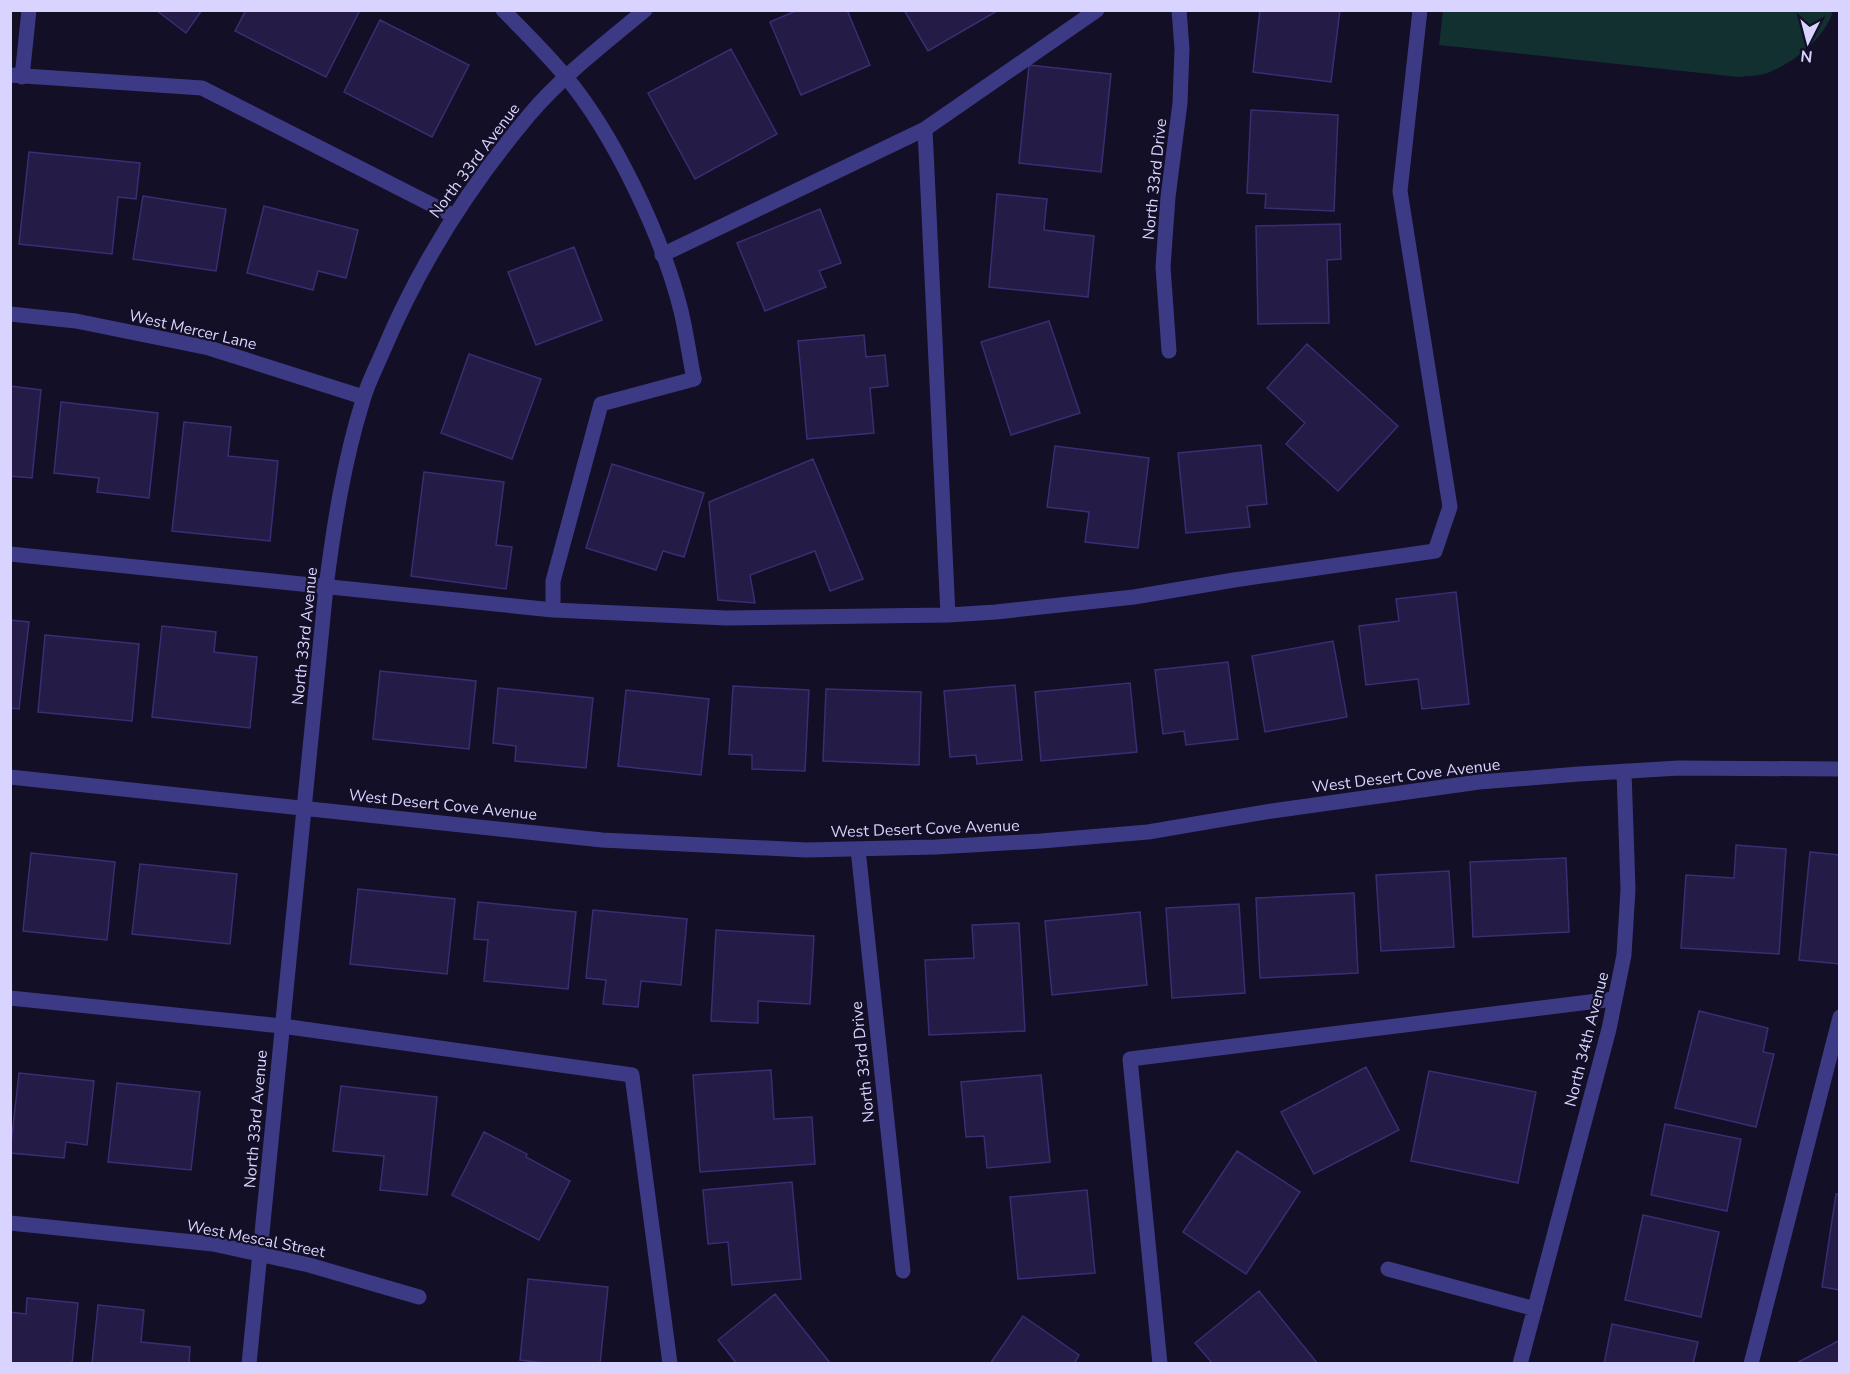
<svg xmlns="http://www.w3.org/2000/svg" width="1850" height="1374" viewBox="0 0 1850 1374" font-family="'Nunito Sans',sans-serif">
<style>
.green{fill:#12302f}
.building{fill:#241b47;stroke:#3b2d73;stroke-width:1.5}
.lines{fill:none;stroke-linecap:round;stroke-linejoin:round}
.lane{stroke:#3d3a85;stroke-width:15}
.street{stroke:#3d3a85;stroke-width:15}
.labels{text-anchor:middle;stroke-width:4.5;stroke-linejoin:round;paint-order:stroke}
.street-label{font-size:16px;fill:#d9d4ff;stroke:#130f26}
</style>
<rect width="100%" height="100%" fill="#130f26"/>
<path class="green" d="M1443,11v-1l390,1c-8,27 -37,50 -63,61 -9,4 -22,4 -32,5l-299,-32z"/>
<path class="building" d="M156,10h46l-16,23z
M246,10h114l-34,67 -91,-46z
M798,10h49l23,55 -69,30 -31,-73z
M904,10h93v1l-69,40z
M1260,10h80l-9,72 -78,-10z
M380,20l89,45 -37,72 -88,-45z
M731,49l46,85 -82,45 -47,-86z
M1029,65l82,9 -10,98 -82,-9z
M1251,110l87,5 -4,96 -69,-3 1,-14 -19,-1z
M29,152l111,11 -4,36 -18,-2 -6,57 -93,-10z
M997,194l50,5 -3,31 50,6 -6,61 -99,-10z
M143,196l83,13 -10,62 -83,-12z
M264,206l94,24 -12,48 -28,-7 -5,19 -66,-17z
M820,209l21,54 -22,8 7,16 -61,24 -28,-68z
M1340,224l1,35 -14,1 2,63 -71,1 -2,-98z
M574,247l28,73 -66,25 -28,-73z
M1049,321l31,92 -69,22 -30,-93z
M864,335l2,22 19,-2 3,31 -18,2 4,45 -67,6 -9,-98z
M1307,344l91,82 -60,65 -52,-47 19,-21 -38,-35z
M469,354l72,25 -29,80 -71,-26z
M10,386l31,4 -9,88 -22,-2z
M61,402l97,11 -9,85 -52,-6 2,-14 -45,-5z
M184,422l47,5 -3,29 50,5 -8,80 -98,-10z
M1261,445l6,59 -20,2 3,21 -64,6 -8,-80z
M1055,446l94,12 -11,90 -53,-6 4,-30 -42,-5z
M813,459l50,120 -33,12 -15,-40 -65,24 5,28 -37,-3 -9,-98z
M612,464l92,29 -20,64 -21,-6 -7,19 -70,-22z
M424,472l80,10 -8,63 16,2 -6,42 -95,-13z
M1456,592l13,112 -47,5 -4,-30 -52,6 -7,-59 40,-5 -3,-22z
M10,620l19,2 -10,87 -9,-1z
M162,626l54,6 -2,20 43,5 -7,71 -98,-11z
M45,635l94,9 -7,77 -94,-9z
M1333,641l14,76 -82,15 -13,-76z
M1228,662l10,77 -52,6 -2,-14 -21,3 -8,-64z
M380,671l96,10 -7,68 -96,-10z
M1130,683l7,69 -96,9 -6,-69z
M1015,685l7,75 -45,4 -1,-9 -26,2 -6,-66z
M733,686l76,4 -4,81 -53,-2v-14l-23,-1z
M498,688l95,10 -7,70 -71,-7 1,-15 -23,-3z
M826,689l95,3 -2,73 -96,-4z
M626,690l83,9 -8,76 -83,-9z
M1736,845l50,4 -7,105 -98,-6 5,-73 48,3z
M1810,852l30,3v109l-41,-4z
M31,853l84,9 -8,78 -84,-9z
M1566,858l3,74 -96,5 -3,-75z
M140,864l97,10 -7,70 -98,-10z
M1449,871l5,76 -73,4 -5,-76z
M358,889l97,10 -8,75 -97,-10z
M1354,893l4,80 -98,5 -4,-80z
M478,902l98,10 -8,77 -84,-8 4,-41 -14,-1z
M1239,904l6,89 -73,5 -6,-90z
M593,910l94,9 -6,66 -40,-4 -3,26 -35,-3 3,-24 -20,-2z
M1140,912l7,73 -95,10 -7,-74z
M1019,923l6,108 -96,4 -4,-75 49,-2 -2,-33z
M716,930l98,6 -4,68 -52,-3v22l-47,-2z
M1699,1011l69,17 -5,24 11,2 -18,73 -81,-19z
M1366,1067l33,63 -85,44 -33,-62z
M771,1070l3,49 38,-2 3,47 -115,8 -7,-97z
M1429,1071l107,21 -18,91 -107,-22z
M19,1073l75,8 -7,64 -21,-3 -2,16 -54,-5z
M1041,1075l9,87 -63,6 -3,-32 -18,1 -5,-55z
M117,1083l83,9 -9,78 -83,-8z
M341,1086l96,11 -10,98 -47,-5 4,-34 -51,-5z
M1665,1124l76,15 -14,72 -76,-16z
M484,1132l43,22 -1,3 44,24 -31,59 -87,-45z
M1237,1151l63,41 -54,82 -63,-42z
M792,1182l9,97 -69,6 -4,-43 -20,2 -5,-54z
M1087,1190l8,83 -77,6 -8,-82z
M1836,1194h4v96l-18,-3z
M1643,1215l76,17 -18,85 -76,-17z
M528,1279l80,8 -8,77h-48l-32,-4z
M1259,1291l59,73h-105l-18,-21z
M775,1294l56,70h-94l-19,-24z
M27,1298l51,5 -6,61h-62v-52l16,2z
M98,1305l46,5 -3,32 49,5 -1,17h-97z
M1023,1316l56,39 -5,9h-84z
M1612,1324l86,18 -5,22h-89z
M1840,1340v24h-45z"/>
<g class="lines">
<path class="lane" d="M10,75l192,13 252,128
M22,77l7,-67
M925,129l23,486
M662,255l263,-126 172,-119
M10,554l543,56 173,8 222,-3 48,-3 138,-15 100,-17 201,-29 15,-44 -50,-316 20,-181
M553,610v-29l48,-177 93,-25
M10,998l272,28 350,49 38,289
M1160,1364l-30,-305 484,-60
M1751,1364l89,-347"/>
<path class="street" d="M503,10c22,22 44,44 63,67 48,58 95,157 114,230 6,23 9,48 14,72
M10,314l66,7 133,27 154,49
M1169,351l-6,-84 5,-70 12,-94 2,-54 -3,-39
M10,777l592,63 204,10 130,-3 105,-6 107,-9 124,-21 207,-29 100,-8 100,-6 161,1
M858,849l45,422
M10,1223l203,21 96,21 110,32
M1388,1269l147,40
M249,1364l77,-777c8,-63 18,-126 37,-187 5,-18 14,-34 21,-51 36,-85 86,-164 146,-235 32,-38 77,-72 115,-104
M1520,1364l89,-335 15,-74 4,-66 -4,-118"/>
</g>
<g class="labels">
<g class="street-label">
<text transform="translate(474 160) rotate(-53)" y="6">North 33rd Avenue</text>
<text transform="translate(1154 179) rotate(-84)" y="6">North 33rd Drive</text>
<text transform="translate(193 329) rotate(13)" y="6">West Mercer Lane</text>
<text transform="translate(304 636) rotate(-84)" y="6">North 33rd Avenue</text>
<text transform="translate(1406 775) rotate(-7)" y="6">West Desert Cove Avenue</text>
<text transform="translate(443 804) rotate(6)" y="6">West Desert Cove Avenue</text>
<text transform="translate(925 828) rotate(-2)" y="6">West Desert Cove Avenue</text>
<text transform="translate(1586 1039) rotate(-76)" y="6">North 34th Avenue</text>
<text transform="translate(862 1062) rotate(-96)" y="6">North 33rd Drive</text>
<text transform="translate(255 1119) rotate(-85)" y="6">North 33rd Avenue</text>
<text transform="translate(256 1238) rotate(11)" y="6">West Mescal Street</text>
</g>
</g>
<rect width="1850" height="1374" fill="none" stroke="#d9d4ff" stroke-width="24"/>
<g transform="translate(1808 42) rotate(186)" stroke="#130f26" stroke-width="4.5" paint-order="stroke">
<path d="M0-4.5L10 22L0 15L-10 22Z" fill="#d9d4ff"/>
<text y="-9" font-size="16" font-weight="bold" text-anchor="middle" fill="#d9d4ff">N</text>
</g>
</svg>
